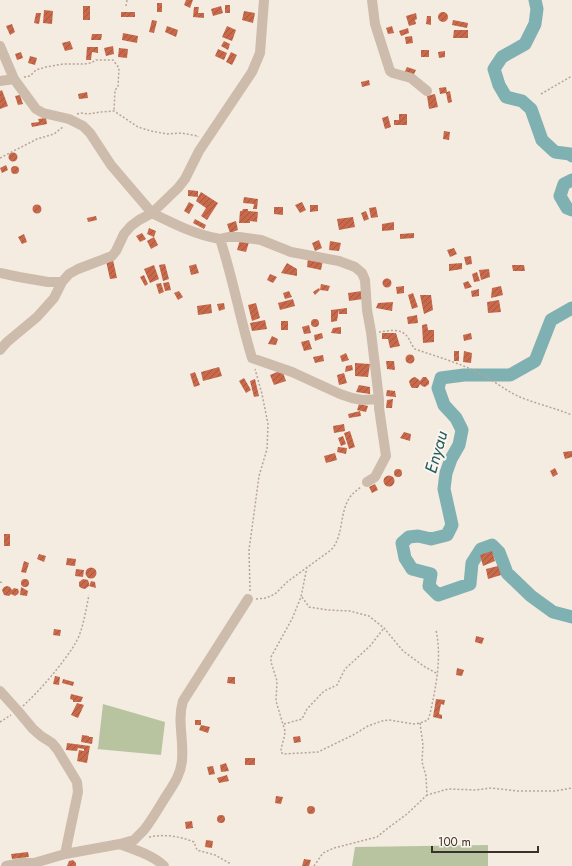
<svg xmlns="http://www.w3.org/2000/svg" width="572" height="866" viewBox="0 0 572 866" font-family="Jost,sans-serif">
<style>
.green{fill:#b8c4a0}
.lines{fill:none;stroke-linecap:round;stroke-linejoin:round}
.river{stroke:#7fb0b2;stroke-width:13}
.building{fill:url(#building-hatch)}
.path{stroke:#b9a596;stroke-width:1.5;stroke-dasharray:2 2;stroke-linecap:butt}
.minor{stroke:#cdbbac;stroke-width:10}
.labels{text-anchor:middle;stroke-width:4;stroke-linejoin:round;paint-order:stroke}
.water-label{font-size:17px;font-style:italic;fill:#1f5a5e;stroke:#fbf5ee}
</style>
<defs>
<pattern id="building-hatch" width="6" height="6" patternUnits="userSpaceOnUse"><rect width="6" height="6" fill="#c8694b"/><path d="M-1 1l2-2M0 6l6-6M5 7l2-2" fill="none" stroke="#a4573f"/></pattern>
</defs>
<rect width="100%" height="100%" fill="#f4ebe1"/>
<path class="green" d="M103,704l62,18 -4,33 -64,-6 1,-1z
M488,845v21h-136l3,-19z"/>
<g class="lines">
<path class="river" d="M535,0l2,9 -2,15 -10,20 -23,13 -8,12 5,16 7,12 16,4 9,8 11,31 13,12 15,2 2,2
M572,180l-8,4 -4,12 7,12 5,2
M572,308l-21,12 -16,41 -25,14h-46l-23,3 -3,10 6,17 12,13 6,12 -3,15 -8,14 -5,14 -2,16 8,36 -5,10 -16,4 -13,-3 -9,1 -7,6 3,15 7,11 19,5 -2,12 9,9 32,-11 2,-21 9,-14 11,-4 7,7 8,21 24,23 22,16 19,5"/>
</g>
<path class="building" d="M186,0h7l-3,8 -6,-3z
M157,3h5v9h-5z
M225,5h5v8h-5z
M83,6h7v14h-7z
M221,6l2,7 -10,3 -2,-7z
M194,7h5l-1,6h6v5l-11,-1z
M44,10l9,1 -1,13 -9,-1z
M244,11l11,2 -2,10 -11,-3z
M438 17a5 5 0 1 1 10 0a5 5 0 1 1-10 0Z
M121,12h14v5h-14z
M36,13h5l-2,11 -5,-1z
M416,13l1,6 -2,1 1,4 -7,2 -3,-10z
M427,16h4v9l-5,-1z
M152,20l5,1 -3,12 -5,-1z
M453,20l15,3 -1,5 -15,-3z
M12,24l3,8 -5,3 -4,-9z
M167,26l11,4 -2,7 -11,-5z
M227,26l9,4 -4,11 -10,-4z
M392,26l2,7 -6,1 -2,-6z
M408,28l1,5 -8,3 -2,-5z
M454,30h14v8h-15z
M123,33l15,3 -1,7 -15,-3z
M92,34h10l-1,6h-10z
M412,36l1,7 -7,1 -1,-7z
M70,41l3,8 -8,2 -3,-8z
M224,41l6,3 -2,6 -7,-4z
M113,46l1,8 -8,2 -2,-8z
M87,47h11v6l-6,-1 -1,8h-5z
M119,48l9,1 -1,9 -9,-1z
M218,49l9,4 -3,7 -9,-4z
M421,50h8v7h-8z
M445,51v6l-6,1 -1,-6z
M21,52l2,6 -6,2 -2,-6z
M231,52l6,3 -5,10 -6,-3z
M30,56l7,2 -2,7 -7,-2z
M407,67l9,3 -3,6 -9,-3z
M369,80l1,5 -8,2 -1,-5z
M446,87l1,5 3,-1 2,11 -4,1 -2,-10 -6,1 -1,-6z
M2,90l6,16 -8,3v-18z
M87,92l1,6 -9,1 -1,-5z
M435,94l3,13 -9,2 -2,-13z
M20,95l3,9 -5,1 -3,-9z
M399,114h8v11h-13v-5h5z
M388,116l3,11 -6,2 -3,-11z
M46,118l1,6 -15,3 -1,-4 8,-1 -1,-3z
M444,131l6,1 -1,8 -6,-1z
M8.5 157a4.5 4.5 0 1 1 9 0a4.5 4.5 0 1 1-9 0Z
M6,165l2,5 -6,3 -2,-5z
M11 170a4 4 0 1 1 8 0a4 4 0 1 1-8 0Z
M188,190l10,1v6l3,-5 17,11 -11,17 -6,-4 5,-8 -10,-7 2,-4 -10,-1z
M244,197l14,2 -1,10h-4l1,-5 -11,-1z
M189,202l5,3 -5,9 -5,-3z
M302,202l4,8 -6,3 -5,-8z
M32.5 209a4.5 4.5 0 1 1 9 0a4.5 4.5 0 1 1-9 0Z
M310,205h8v6l-8,1z
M274,207h9v8l-9,-1z
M376,207l2,10 -7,1 -2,-10z
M243,209h5v2l10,1 -1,10 -7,-1v2h-11l1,-12h2z
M366,211l3,8 -5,2 -3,-8z
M96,216l1,4 -9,2 -1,-4z
M353,217l2,10 -16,3 -2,-11z
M195,219l11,6 -2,4 -11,-6z
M236,221l2,9 -8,3 -3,-9z
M394,222v8l-12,1v-7z
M149,228l7,3 -2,6 4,8 -7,4 -4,-8 7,-4 -7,-3z
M142,233l4,6 -6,3 -4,-6z
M414,233v5l-14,1v-5z
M24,234l3,8 -5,2 -4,-7z
M240,240l9,2 -3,10 -9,-2z
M319,240l3,8 -7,3 -3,-8z
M330,241l11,2 -2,8 -10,-1z
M454,248l3,6 -7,3 -3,-7z
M471,256l1,8 -6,1 -2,-8z
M308,258l15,2 -2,10 -14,-3z
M113,260l4,18 -7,1 -4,-18z
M287,263l10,6v7l-16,-3z
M462,263v6l-13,2v-7z
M165,264l4,15 -6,2 -4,-16z
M196,264l3,9 -8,2 -2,-9z
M154,265l5,14 -9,4 -6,-14z
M512,265h12l1,6h-12z
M489,269l1,8 -9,3 -2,-10z
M477,272l3,9 -6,1 -2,-8z
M270,274l7,3 -4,6 -6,-3z
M144,275l4,9 -3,2 -5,-9z
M382.5 283a4.5 4.5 0 1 1 9 0a4.5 4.5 0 1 1-9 0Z
M468,281l4,6 -7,2 -2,-6z
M169,282l2,8 -6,1 -2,-8z
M161,283l3,9 -5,2 -3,-10z
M321,284l9,2 -2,5 -8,-1 -5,5 -2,-3 6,-4 1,2z
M404,286v7l-7,1 -1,-7z
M501,286l2,9 -12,3 1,-10z
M479,289v7l-7,1 -1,-6z
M179,291l4,6 -5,3 -4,-7z
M289,291l3,6 -7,2 -2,-6z
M362,291l1,8 -14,2 -1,-8z
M413,293l5,14 -6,2 -4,-14z
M420,295h11l2,15 -9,4z
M293,299l2,7 -15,4 -2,-7z
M499,300l2,12 -13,1 -1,-11z
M393,302l-1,9 -16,-3 2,-5z
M224,303l1,6 -6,2 -2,-7z
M256,303l4,15 -8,3 -4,-16z
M211,304l1,9 -14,2 -1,-9z
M347,308v6h-8v-5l-2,12 -6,1v-12z
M417,315l1,8 -10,1 -1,-7z
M311 323a4 4 0 1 1 8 0a4 4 0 1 1-8 0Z
M265,320l2,9 -15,2 -2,-8z
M281,321h7v9h-7z
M427,324l1,6h6v12l-11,1 -1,-18z
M309,325l2,8 -7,1 -2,-7z
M341,327v7l-10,-1 2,-5z
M322,333l1,5 -8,3 -1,-6z
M382,333h14l4,13 -10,2 -2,-9h-6z
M471,333l1,6 -8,2 -1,-6z
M272,336l6,3 -2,6 -8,-1z
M309,340l3,9 -8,2 -3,-9z
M454,351h5v10h-5z
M464,351l8,2 -1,10 -8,-1z
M346,353l3,7 -7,2 -2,-6z
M405.5 359a4.5 4.5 0 1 1 9 0a4.5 4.5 0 1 1-9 0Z
M323,355l1,6 -9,2 -2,-6z
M386,361h8l1,9 -8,-1z
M355,363l15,1 -2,13 -13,-1z
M352,365l1,5 -8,2 1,-6z
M219,367l3,9 -19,5 -2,-9z
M282,370l4,11 -12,4 -4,-10z
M195,372l5,13 -6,2 -4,-13z
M344,373l3,10 -8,2 -2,-10z
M415,377l3,2 2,2 3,-4h3l3,4v3l-4,3 -3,-1 -2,-2 -2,4h-6l-2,-3 -1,-4 3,-3z
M244,378l7,12 -5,3 -7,-12z
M255,379l4,17 -5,1 -4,-16z
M359,385l11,2v7l-14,-2z
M387,390l8,1 1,6 -10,-1z
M393,399l-1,9h-6l1,-8z
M359,404l9,2 -2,6 -9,-2z
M360,411l1,5 -12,2 -1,-4z
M344,424l1,7 -11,2 -1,-7z
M350,431l5,16 -6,2 -5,-16z
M404,432l7,2 -1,7 -10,-3z
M343,436l3,8 -5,2 -3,-8z
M338,447l9,1 -1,6 -9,-2z
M572,451v6l-7,2 -2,-7z
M335,453l2,7 -11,3 -2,-7z
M555,468l3,6 -5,3 -3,-6z
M394 473a4 4 0 1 1 8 0a4 4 0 1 1-8 0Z
M383.5 481a5.5 5.5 0 1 1 11 0a5.5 5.5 0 1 1-11 0Z
M375,484l3,6 -6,3 -3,-6z
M4,534h6v12h-6z
M492,551l3,10 -12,5 -3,-11z
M39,554l7,2 -2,6 -7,-3z
M67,558l9,1 -1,7 -9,-1z
M24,561l5,2 -3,10 -5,-1z
M498,566l3,9 -13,4 -2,-10z
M85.5 573a5.5 5.5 0 1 1 11 0a5.5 5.5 0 1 1-11 0Z
M76,569l8,1 -1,7 -8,-1z
M21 583a4 4 0 1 1 8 0a4 4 0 1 1-8 0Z
M83,579l5,1 1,3v3l2,-5 4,1 1,6 -7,-2 -4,3 -4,-1 -2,-2v-4z
M7,586l3,1 2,3 2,-2 4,1 1,3 -1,2 -3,2 -4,-2 -2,2 -5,-1 -2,-5 2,-3z
M21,587l7,4 -1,5 -7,-1z
M54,629l7,1 -1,6 -7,-1z
M476,636l8,2 -2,6 -7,-2z
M457,668l7,2 -2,6 -6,-1z
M55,676l5,1 -1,8 -6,-1z
M228,677h7v7l-8,-1z
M63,679l11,3 -1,4 -11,-3z
M71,694l12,3 -2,5h-8v-2l-3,-1z
M436,699l9,1 -1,5 -3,-1 -2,10 3,1v4l-9,-2z
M77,703l7,2 -6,13 -7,-3z
M195,720h6v5l9,2 -2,6 -9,-3 2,-5h-6z
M82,735l7,1v1h4l-1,7 -11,-2z
M300,736l1,6 -7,1 -1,-6z
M67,743l23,3 -3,17 -10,-2 2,-11 5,1v-2l-6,-1 -1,3 -11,-1z
M245,758h10v7h-10z
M226,763l3,8 -8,1 -1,-7z
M213,766l2,8 -6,1 -2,-8z
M227,775l2,6 -10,2 -2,-5z
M276,796l7,1 -2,7 -6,-1z
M307 810a4 4 0 1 1 8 0a4 4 0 1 1-8 0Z
M217 819a4 4 0 1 1 8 0a4 4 0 1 1-8 0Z
M192,821l1,7 -7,1 -1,-7z
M206,840l7,1 -1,7 -7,-1z
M28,852l1,5 -17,2 -1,-5z
M304,859l7,1 -2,6h-7z
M73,860l3,3v3h-9l2,-5z"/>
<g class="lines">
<path class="path" d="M126,6l1,-6
M24,77l6,-1 6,-6 10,-3 17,-3h21l7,-1 5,-3h17l6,8 -1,19 -3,3 -1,21
M541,94l31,-18
M77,114l4,-1 7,1 13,-2 13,-1 24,16 13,4 16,3 14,-1 17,3v1
M0,158l37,-19 17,-5 9,-7
M379,332c9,-1 20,-4 27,3 4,4 5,10 9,14 20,7 41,13 60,22 16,7 29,19 45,26 17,7 35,11 52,18
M307,567l-6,30 -9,22 -21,38v5l6,19 -1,20 9,30c0,7 -4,14 -4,21l2,2 35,-2 35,-17 15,-9 14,-5 7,-1 25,4 6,-1 8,-3 2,-6c6,-28 12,-56 6,-84
M0,582l3,1
M250,591l-1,-41 6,-44 4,-30 8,-27 1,-25 -6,-30 -7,-25
M302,597l7,10 19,3 22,1 19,5 15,12 19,23 22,16 13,7
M256,599l10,-1 9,-4 12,-12 44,-32c13,-14 8,-37 19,-53 3,-4 7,-7 11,-10
M23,706c15,-14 29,-30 41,-46 6,-8 11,-15 15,-24 5,-13 7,-27 10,-41
M0,722l11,-7
M420,723l3,22 -1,17 4,14 1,19 21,-6 28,1 15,-2 27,3h37l17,-3
M284,724l18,-5 5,-10 17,-18 13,-6 8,-16 25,-23 14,-18
M149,837c16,-3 30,-1 45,5l3,8 18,5 16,9
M314,866l9,-13 11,-5 43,-11 11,-9 19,-14 20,-19"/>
<path class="minor" d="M372,0l3,24 15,47 3,2 18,5 16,13
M0,46l14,33 22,30 7,4 26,6 14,7 7,7 21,32 41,48 26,-25 7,-9 14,-28 53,-79 8,-19 4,-53
M0,81l14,-2
M220,239l8,-2h11l22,3 30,12 48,9 16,6 7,6 3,7 2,30 4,22 8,67v9l7,48 -11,21 -8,5
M0,273l19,4 29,5h14
M0,350l7,-8 30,-25 17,-19 8,-16 7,-8 9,-5 34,-13 4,-5 8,-17 7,-8 8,-6 13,-7c22,11 44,22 68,26 13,39 20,80 32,119l40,14 48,22 12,4 10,2 17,-1
M0,691l18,20 15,18 8,7 11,7 5,6 20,33 1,10 -13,62
M120,844c15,6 33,11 44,22
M6,866l15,-3h13l31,-9 55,-10 14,-4 10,-10c7,-9 13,-19 19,-29 8,-13 18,-25 19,-41 2,-20 -5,-40 1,-59l65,-102"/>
</g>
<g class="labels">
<g class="water-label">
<text transform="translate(436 452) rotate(-74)" y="6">Enyau</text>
</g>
</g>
<path d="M432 846v6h106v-6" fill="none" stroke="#3b302b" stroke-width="2"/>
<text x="438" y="846" font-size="12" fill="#3b302b" stroke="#fbf5ee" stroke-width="3" paint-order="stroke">100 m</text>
</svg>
